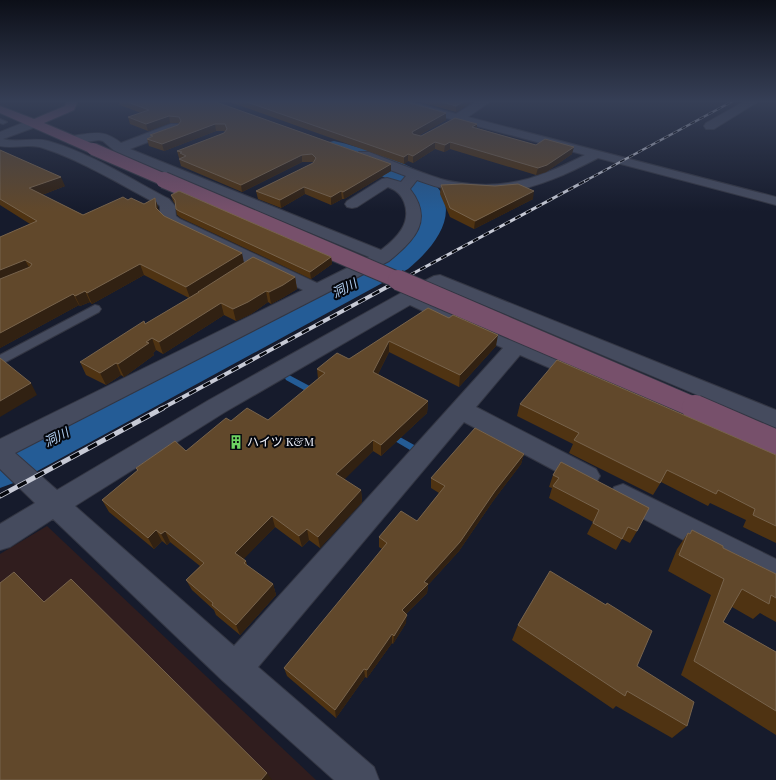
<svg xmlns="http://www.w3.org/2000/svg" width="776" height="780" viewBox="0 0 776 780" font-family="'Playfair Display','Noto Sans JP',serif">
<style>
.industrial{fill:#301d1e}
.lines{fill:none;stroke-linecap:round;stroke-linejoin:round}
.stream{fill:#245c96;fill-rule:evenodd}
.river{fill:#245c96;fill-rule:evenodd}
.lane-casing{stroke:#333643;stroke-width:2}
.street-casing{stroke:#333643;stroke-width:2}
.secondary-casing{stroke:#333643;stroke-width:2}
.lane{fill:#454b5e;fill-rule:evenodd}
.street{fill:#454b5e;fill-rule:evenodd}
.secondary{fill:#77506b;fill-rule:evenodd}
.rail-far3-casing{stroke:#c7cad6;stroke-width:2.5}
.rail-far2-casing{stroke:#c7cad6;stroke-width:3}
.rail-far1-casing{stroke:#c7cad6;stroke-width:4}
.rail-casing{stroke:#c7cad6;stroke-width:5}
.rail-far3{stroke:#05070d;stroke-width:1.5;stroke-dasharray:5;stroke-linecap:butt}
.rail-far2{stroke:#05070d;stroke-width:2;stroke-dasharray:6;stroke-linecap:butt}
.rail-far1{stroke:#05070d;stroke-width:2.5;stroke-dasharray:8;stroke-linecap:butt}
.rail{stroke:#05070d;stroke-width:3.5;stroke-dasharray:10;stroke-linecap:butt}
.secondary-bridge-far3-casing{stroke:#333643;stroke-width:14;stroke-linecap:butt}
.secondary-bridge-far2-casing{stroke:#333643;stroke-width:18;stroke-linecap:butt}
.secondary-bridge-far1-casing{stroke:#333643;stroke-width:22;stroke-linecap:butt}
.secondary-bridge-casing{stroke:#333643;stroke-width:28;stroke-linecap:butt}
.secondary-bridge-far3{stroke:#77506b;stroke-width:12}
.secondary-bridge-far2{stroke:#77506b;stroke-width:16}
.secondary-bridge-far1{stroke:#77506b;stroke-width:20}
.secondary-bridge{stroke:#77506b;stroke-width:26}
.wall{fill:#4f3312}
.shaded-wall{fill:#312112}
.building{fill:#61482b;stroke:#77634c}
.labels{text-anchor:middle;stroke-width:4;stroke-linejoin:round;paint-order:stroke}
.poi-label{font-size:12px;fill:#f1f4fe;stroke:#05070d;text-anchor:start}
.water-label{font-size:13px;font-style:italic;fill:#b0cdef;stroke:#05070d}
</style>
<rect width="100%" height="100%" fill="#161b2c"/>
<path class="industrial" d="M47,526l269,254h-316v-226z"/>
<g class="lines">
<path class="stream" d="M289,375l30,16 1,2 -1,2h-6l-27,-15 -1,-2 1,-2z
M391,432l25,14 1,2 -1,2 -3,1 -3,-1 -22,-13 -1,-2 1,-2z"/>
<path class="river" d="M334,141c26,6 73,20 94,37 38,30 8,68 -20,91l-389,212 -19,7v-47l382,-188c21,-16 37,-30 28,-58 -20,-21 -59,-30 -86,-40l-4,-6 4,-6z"/>
<defs>
<path id="lane" d="M0,119l7,3 -4,2 -3,-1z
M95,305l4,1 2,3 -2,3 -99,53v-10z"/>
<path id="street" d="M390,101h19l47,13 21,-13h14l-23,16 308,80v8l-178,-47c-63,33 -111,49 -181,22l-7,9c24,31 5,51 -21,72l-374,192 42,37 152,-90 192,-107 33,-17 6,-1 336,135v18l-335,-141 -18,10 167,73 3,5 -3,5 -8,2 -62,-27 -44,52 120,62 4,7 -4,7 -9,3 -9,-3 -114,-61 -206,245 116,100 5,13h-45l-111,-99 -170,-162 -43,28 -10,3v-26l35,-21 -35,-34v-30l303,-149 -135,-65 -8,-8v-10l-1,-2c-38,-20 -76,-44 -116,-57 -14,-5 -29,1 -43,-2v-14l30,-12h8l2,3 -2,3 -35,13c15,4 30,-2 45,2 42,12 83,38 121,58l6,7 1,10 4,3 137,64 52,-26 -252,-104 -14,-12 -4,-1 -27,4 -4,-1 -2,-3 2,-3 4,-1c22,-3 31,-7 49,7l50,-19h8l2,3 -2,3 -49,19 251,101c16,-12 31,-27 23,-48 -3,-8 -8,-12 -16,-15l-31,20 -5,1 -5,-1 -2,-3 2,-3 35,-22 5,-1 14,4 5,-6 -47,-18 -2,-3 2,-3h10c24,9 47,19 72,27 9,3 20,4 30,5 44,4 76,-10 114,-29l-194,-52zM410,305l93,43 -269,298 -159,-140 150,-94z
M745,101h14l-45,28h-8l-2,-3 2,-3z
M623,484l153,75v29l-10,-4 -152,-81 -4,-8 4,-8z"/>
<path id="secondary" d="M67,101h11l-4,9 -30,13 54,23 1,3 -1,3h-10l-88,-39v-7l34,13 31,-13z"/>
</defs>
<use href="#lane" class="lane-casing"/>
<use href="#street" class="street-casing"/>
<use href="#secondary" class="secondary-casing"/>
<use href="#lane" class="lane"/>
<use href="#street" class="street"/>
<use href="#secondary" class="secondary"/>
<defs>
<path id="rail-far3" d="M585,181l148,-80"/>
<path id="rail-far2" d="M399,281l188,-101"/>
<path id="rail-far1" d="M161,409l239,-129"/>
<path id="rail" d="M0,496l163,-88"/>
</defs>
<use href="#rail-far3" class="rail-far3-casing"/>
<use href="#rail-far2" class="rail-far2-casing"/>
<use href="#rail-far1" class="rail-far1-casing"/>
<use href="#rail" class="rail-casing"/>
<use href="#rail-far3" class="rail-far3"/>
<use href="#rail-far2" class="rail-far2"/>
<use href="#rail-far1" class="rail-far1"/>
<use href="#rail" class="rail"/>
<defs>
<path id="secondary-bridge-far3" d="M93,149l74,32"/>
<path id="secondary-bridge-far2" d="M164,180l236,101"/>
<path id="secondary-bridge-far1" d="M398,280l300,129"/>
<path id="secondary-bridge" d="M695,408l81,35"/>
</defs>
<use href="#secondary-bridge-far3" class="secondary-bridge-far3-casing"/>
<use href="#secondary-bridge-far2" class="secondary-bridge-far2-casing"/>
<use href="#secondary-bridge-far1" class="secondary-bridge-far1-casing"/>
<use href="#secondary-bridge" class="secondary-bridge-casing"/>
<use href="#secondary-bridge-far3" class="secondary-bridge-far3"/>
<use href="#secondary-bridge-far2" class="secondary-bridge-far2"/>
<use href="#secondary-bridge-far1" class="secondary-bridge-far1"/>
<use href="#secondary-bridge" class="secondary-bridge"/>
</g>
<path class="wall" d="M118,101h95l178,63v7l-47,28h-2l-11,6 -26,-11 -24,14 -23,-9 -2,-8 57,-28 1,-1h-12l-60,30 -61,-26 -2,-7 2,-1h-2l-2,-7 47,-18 1,-2h-9l-52,20 -15,-5 -2,-7 4,-2 -1,-2 28,-10 1,-2h-9l-22,8 -18,-7 -2,-7 13,-4 -21,-8z
M227,101h176l43,12v7l-28,16h3l56,-12v4l59,17 36,9 -26,18 -10,3 -86,-26 -6,3 -9,-3 -22,14 -5,-2 -4,3z
M416,101h58l-18,11z
M0,150l65,36 -23,9 41,20 45,-15 16,4 11,-6 3,10 1,3 5,5 80,47 51,14 2,12 -13,8 -13,7 -3,-2 -17,12 -15,7 -12,-6 -61,39 -7,-4 -3,3 1,2 -30,22 -3,-2 -15,10 -20,-10 -6,-13 109,-64 -45,-23 -52,29 -2,-2 -10,4 -1,-1 -79,43v-111l30,-13 -30,-19z
M441,185l92,14 -59,30 -24,-12 -10,-23z
M171,195l160,62 1,7 -21,15 -130,-61 -4,-3 -2,-11 -2,-3z
M428,308l68,38 -37,41 -70,-35 -11,22 50,27 -1,12 -46,43 -8,-5 -29,28 17,11 1,12 -42,46 -11,-8 -7,7 -27,-20 -32,32 3,2 1,4 26,19 3,11 -36,40 -24,-20 -2,-5 -22,-20 -6,-10 14,-14 -30,-24 -3,3 -5,-4 -8,8 -45,-37 -7,-12 35,-29 -1,-3 50,-17 45,-30 37,-1 50,-41 -1,-10 32,-10z
M520,404l256,51v88l-33,-16 3,-7 -36,-17 -2,3 -47,-24 -8,13 -84,-42 4,-9 -56,-28z
M524,454l-3,10 -28,37 -34,50 -31,34 -1,8 -21,21v9l-13,21 -1,-1 -25,35 -2,-1 -29,41 -49,-42 -3,-8 98,-119 -3,-2v-10l38,-16 22,-28 -8,-5v-10z
M561,462l76,69 -7,12 -8,-4 -6,11 -29,-16 6,-12 -44,-24 3,-10 -3,-1 4,-12z
M692,530l31,18 53,26v48l-16,-9 -7,6 -21,-12 -9,15 53,30v83l-95,-60 30,-80 -43,-24 9,-22 11,-16 2,1z
M518,625l119,41 50,60 -15,12 -56,-32 -3,3 -101,-69z"/>
<path class="shaded-wall" d="M464,101h10l-18,11v-6z
M446,113v7l-34,19v-7z
M169,116l1,7 -22,8 -2,-7z
M215,124l1,7 -52,20 -2,-7z
M477,124l-1,7 -4,-4z
M435,142v7l-22,14v-7z
M450,142v7l-6,3 1,-7z
M574,147l-2,7 -26,18 -10,3 2,-7z
M408,154v7l-4,3v-7z
M302,155v7l-60,30 -1,-7z
M391,164v7l-47,28 -1,-7z
M61,177l4,9 -31,12 -5,-10z
M304,187l1,7 -24,14 -1,-8z
M341,191l1,8 -11,6v-8z
M534,191l-1,8 -59,30 1,-8z
M155,198l3,10 1,10 -3,-10z
M242,253l2,10 -46,29v1l-8,5 -4,-11z
M331,257l1,7 -21,15 -1,-7z
M25,260l6,11 -31,12v-13z
M140,264l4,11 -52,29 -5,-11z
M295,277l2,12 -13,8 -13,7 -2,-12z
M85,291l5,11 -10,4 -5,-10z
M266,291l2,11 -17,12 -15,7 -3,-12z
M73,294l6,11 -79,43v-15z
M221,303l3,12 -61,39 -4,-12z
M498,335l-2,11 -37,41 1,-12z
M152,338l4,12 -3,3 1,2 -30,22 -6,-13z
M389,341v11l-16,32v-12z
M116,363l5,12 -15,10 -6,-12z
M31,383l6,12 -37,22v-16z
M428,401l-1,12 -46,43v-11z
M373,440v11l-35,35 -2,-12z
M524,454l-3,10 -28,37 -34,50 -31,34 -1,8 -25,25v-8z
M361,490l1,12 -42,46 -2,-11z
M272,516l3,11 -36,37 -4,-11z
M307,529l2,11 -7,7 -3,-11z
M156,530l6,11 -8,8 -6,-11z
M165,531l5,11 -3,3 -6,-11z
M273,584l3,11 -36,40 -4,-10z
M407,615l-1,8 -13,21 1,-8z
M392,634v9l-25,35v-8z
M364,669l1,8 -29,41 -1,-8z
M267,773l5,7h-11z"/>
<path class="building" d="M125,101h88l178,63 -48,28 -2,-1 -10,6 -27,-10 -24,13 -24,-9 57,-28 3,-5 -4,-4 -10,1 -61,30 -62,-26 7,-3 -6,-3 2,-1 -5,-1 47,-18 3,-4 -2,-5h-10l-53,20 -15,-5 6,-3 -3,-1 28,-10 3,-4 -2,-4 -10,-1 -23,8 -18,-7 21,-7z
M244,101h159l43,12 -34,19 1,2 8,2 34,-18 22,6 -5,3 64,18 9,-6 29,8 -27,18 -9,3 -88,-26 -5,3 -10,-3 -22,14 -5,-2 -4,3z
M440,101h24l-8,5z
M0,150l61,27 -32,11 54,27 40,-18 5,3 3,-2 13,6 11,-6 1,10 8,8 78,37 -56,34 -46,-23 -53,29 -2,-2 -10,5 -2,-2 -73,39v-54l30,-12 2,-3 -7,-4 -25,10v-33l37,-16 -37,-22z
M462,184l33,2 23,-2 16,7 -59,30 -25,-13 -9,-23z
M179,191l152,66 -21,15 -131,-61 -3,-2 -1,-9 -4,-5z
M253,257l42,20 -12,8 -14,7 -3,-1 -18,11 -15,7 -12,-6 -62,39 -7,-4 -6,4 3,1 -31,21 -2,-1 -16,10 -20,-11 64,-41 1,3 54,-32h-1z
M428,308l21,10 4,-3 45,20 -38,40 -71,-34 -16,31 55,29 -47,44 -8,-5 -37,34 25,16 -43,47 -11,-8 -8,7 -27,-20 -37,37 11,8 -2,2 29,21 -37,41 -24,-20 1,-2 -27,-23 18,-17 -39,-32 -4,3 -5,-4 -8,8 -46,-38 36,-30 -2,-2 39,-27 11,10 40,-33 5,3 16,-13 21,12 57,-47 -8,-4 20,-16 12,6z
M0,358l31,25 -31,18z
M557,360l219,95v71l-23,-11 2,-6 -37,-19 -2,4 -49,-24 -7,13 -86,-43 5,-7 -59,-29z
M475,428l49,26 -29,37 -35,51 -36,40 4,2 -26,26 5,5 -13,21 -2,-2 -25,36 -3,-1 -29,41 -51,-42 103,-125 -8,-6 22,-26 16,10 28,-35 -14,-8z
M561,462l88,46 -12,23 -9,-4 -6,12 -29,-16 6,-13 -46,-24 6,-8 -6,-3z
M692,530l31,16v2l53,26v24l-5,-3 -2,9 -27,-15 -19,33 53,30v59l-82,-50 30,-82 -45,-24 9,-22 2,1z
M550,571l56,34 1,-2 45,28 -15,35 57,36 -7,24 -60,-35 -2,5 -107,-71z
M14,572l30,30 27,-23 196,194 -6,7h-261v-197z"/>
<linearGradient id="sky" x2="0" y2="1"><stop stop-color="#0c0f18"/><stop offset="0.48" stop-color="#363f56"/><stop offset="1" stop-color="#363f56" stop-opacity="0"/></linearGradient>
<rect width="776" height="211" fill="url(#sky)"/>
<defs>
<symbol id="building-bare" viewBox="-9 -9 18 18"><path d="M-4-6H4V6H1V3H-1V6H-4ZM-2.5-4.3h1.7v1.8h-1.7ZM.8-4.3h1.7v1.8H.8ZM-2.5-1h1.7V.8h-1.7ZM.8-1h1.7V.8H.8Z" fill="#6cd362" stroke="#05070d" stroke-width="2.5" paint-order="stroke"/></symbol>
</defs>
<g fill-rule="evenodd">
<use href="#building-bare" x="226" y="432" width="20" height="20"/>
</g>
<g class="labels">
<g class="poi-label">
<text x="247" y="446">ハイツ K&amp;M</text>
</g>
<g class="water-label">
<text transform="translate(344 288) rotate(-27)" y="5">洞川</text>
<text transform="translate(56 437) rotate(-27)" y="5">洞川</text>
</g>
</g>
</svg>
